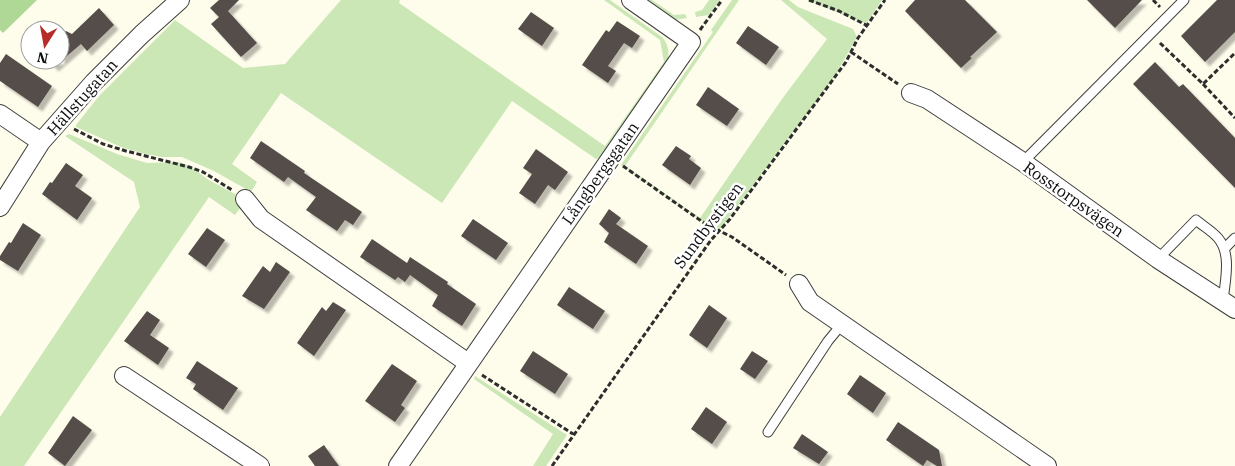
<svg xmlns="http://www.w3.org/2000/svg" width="1235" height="466" viewBox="0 0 1235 466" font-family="'IBM Plex Serif',serif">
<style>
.green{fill:#cce7b6}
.forest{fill:#afd796}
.building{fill:#544d48;filter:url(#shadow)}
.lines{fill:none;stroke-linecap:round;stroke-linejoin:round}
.lane-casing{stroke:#3e3e3e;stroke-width:11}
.street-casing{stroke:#3e3e3e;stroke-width:20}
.path{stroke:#2d2d2d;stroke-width:3;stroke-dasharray:5 2.5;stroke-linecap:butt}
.lane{stroke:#fff;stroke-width:9}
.street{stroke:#fff;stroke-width:18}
.labels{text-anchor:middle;stroke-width:5;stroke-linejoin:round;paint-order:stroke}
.street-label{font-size:16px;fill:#0b0b0b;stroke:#fff}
</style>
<defs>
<filter id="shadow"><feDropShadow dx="4.5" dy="4.5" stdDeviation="1" flood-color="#0004"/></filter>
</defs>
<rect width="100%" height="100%" fill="#fefceb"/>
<path class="green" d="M341,0h59l-1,3 206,143 59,-84 -4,-22 -56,-40h6l52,37c6,7 7,13 6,22l-63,95 -9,5 -84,-58 -70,102 -161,-110 -49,71 25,18 -6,10 -37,-21 -32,-14h-20l-17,-3 -24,-7 -45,-20v-2l23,-29 76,-76 68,48 42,-4z
M645,0h7l22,15 11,-1 2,4 -12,2z
M709,0h11l-11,15 -13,2 -1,-5 7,-2z
M732,0h7l-114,166 75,52 82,-119 45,-60 -46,-39h8l9,7 55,22 4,8 -22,39 -117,156 -97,-67 92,-133 -2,-2z
M807,0h75l-16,24z
M69,134l48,20 30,9 32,-1 12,5 18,13 37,20 -11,15 -26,-18 -185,269h-24v-49l140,-210 -6,-25 -69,-46z
M475,376l92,59 -21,31h-13l20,-32 -79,-55z"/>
<path class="forest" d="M0,0h37l-34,33 -3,-3z"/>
<path class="building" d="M219,0h20l-11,11 29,32 -16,14 -30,-33 8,-7 -9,-9z
M915,0h50l32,32 -27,25 2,1 -11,10 -56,-57z
M1087,0h55l-27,28z
M1217,0h18v32l-30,30 -24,-26z
M99,8l15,17 -27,26 -6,-7 -27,23 -6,-7h12v-14l2,-2 -2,-2v-5l6,-6 6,3z
M531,12l23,16 -12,18 -24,-17z
M617,21l23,15 -8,12 -8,-5 -16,23 8,5 -8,12 -26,-18 24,-35 3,2z
M748,26l31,21 -13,18 -30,-22z
M6,54l46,32 -14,21 -38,-26v-18z
M1155,62l24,25 4,-3 52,54v50l-102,-104z
M708,87l31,22 -12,17 -31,-21z
M261,141l44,30 -1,2 58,39 -9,13 -8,-5 -8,11 -31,-21 10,-13 -28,-20 -4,5 -34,-24z
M676,146l15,10 -2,3 12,9 -11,17 -28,-20z
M536,149l32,23 -13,18 -7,-5 -13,19 -16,-11 13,-19 -9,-6z
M66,163l17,12 -8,11 17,12 -15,22 -35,-26 8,-12 2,1z
M609,209l12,9 -5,6 32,22 -12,18 -32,-22 5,-9 -10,-9z
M473,219l35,24 -12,17 -35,-24z
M23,223l18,12 -23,36 -18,-11v-4l9,-14 2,1z
M207,228l18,12 -19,27 -18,-13z
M372,239l35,24 3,-6 38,25 -1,2 29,20 -14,22 -30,-20 6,-11 -28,-20 -5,7 -7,-5 -3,3 -35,-23z
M276,262l14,10 -26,37 -22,-13 21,-30 7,6z
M569,287l36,24 -12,18 -36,-24z
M333,302l13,8 -32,46 -17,-13 25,-36 4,4z
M709,305l18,13 -20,30 -18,-13z
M147,311l13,9 -10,15 19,13 -11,17 -34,-24z
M533,351l35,23 -13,20 -35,-23z
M752,351l16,10 -13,18 -15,-10z
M197,361l41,27 -15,22 -30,-21 3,-5 -10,-6z
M392,364l25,17 -16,24 4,3 -10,14 -30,-21z
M860,375l26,18 -13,20 -26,-19z
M706,407l21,15 -15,22 -21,-15z
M73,416l19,14 -27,36 -17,-13z
M898,422l41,28 3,16h-5l-10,-6 -4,6 -37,-26z
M802,434l26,18 -9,12 -26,-16z
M324,445l9,13 6,8h-24l-7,-10z"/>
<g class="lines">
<defs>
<path id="lane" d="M1023,162l161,-162
M1225,248l10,-10
M1158,259l38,-39c7,6 16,11 22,18 14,16 7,43 5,63
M768,432l60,-91 14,-17"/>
<path id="street" d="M911,93l16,6 96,63 135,97 77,50
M0,114l41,28
M245,199l16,20 207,144
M0,207l41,-65 53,-60 48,-48 38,-34
M799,284l11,18 237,164
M124,376l136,90
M398,466l293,-424 -60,-42"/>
</defs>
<use href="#lane" class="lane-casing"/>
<use href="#street" class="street-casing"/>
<path class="path" d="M809,0l30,11 27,14
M1153,0l7,7
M700,30l22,-30
M1160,43l43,41 32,-31
M851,52l47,32
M1203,84l32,34
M74,129l29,15 23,7 63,16 14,5 29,18
M623,166l84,59 25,12 54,38
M482,375l91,59
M552,466l159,-226 19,-21 116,-157 12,-24 27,-38"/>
<use href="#lane" class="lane"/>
<use href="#street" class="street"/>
</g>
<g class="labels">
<g class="street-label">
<text transform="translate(82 97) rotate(-48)" y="6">Hällstugatan</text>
<text transform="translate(600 173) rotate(-55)" y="6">Långbergsgatan</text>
<text transform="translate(1074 199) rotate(35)" y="6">Rosstorpsvägen</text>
<text transform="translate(708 225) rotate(-53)" y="6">Sundbystigen</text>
</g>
</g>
<g transform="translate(45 45) rotate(191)"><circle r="24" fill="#ffffff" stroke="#9d9d9d"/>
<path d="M0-4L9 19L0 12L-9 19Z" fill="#b62c29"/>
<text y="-8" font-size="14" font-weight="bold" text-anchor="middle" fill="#0b0b0b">N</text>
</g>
</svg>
